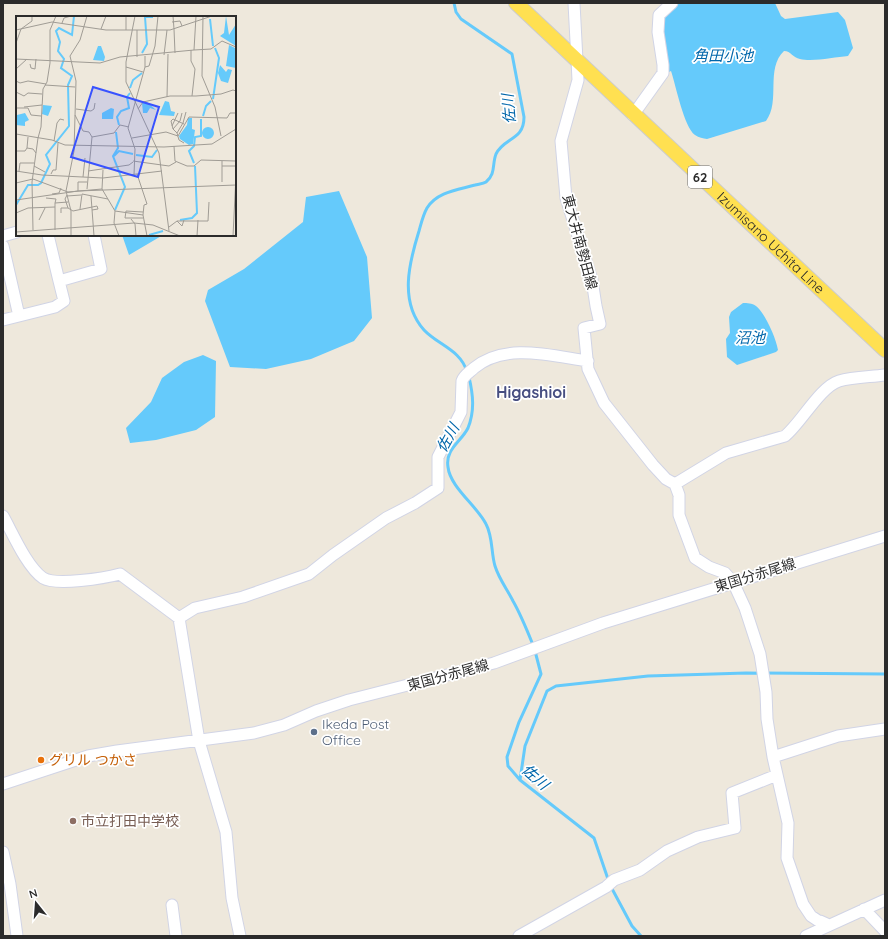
<svg xmlns="http://www.w3.org/2000/svg" width="888" height="939" viewBox="0 0 888 939" font-family="Quicksand,'Noto Sans JP',sans-serif">
<style>
.water{fill:#65cafb}
.lines{fill:none;stroke-linecap:round;stroke-linejoin:round}
.stream{stroke:#65cafb;stroke-width:3}
.minor-casing{stroke:#d1d4e5;stroke-width:13}
.major-casing{stroke:#ccc;stroke-width:16}
.minor{stroke:#fff;stroke-width:11}
.major{stroke:#ffe051;stroke-width:14}
.service-dot{fill:#5c6f8a;stroke:#fff;stroke-width:1.5}
.food-dot{fill:#e8710a;stroke:#fff;stroke-width:1.5}
.education-dot{fill:#8d6e63;stroke:#fff;stroke-width:1.5}
.labels{text-anchor:middle;stroke-width:3.5;stroke-linejoin:round;paint-order:stroke}
.shield{fill:#fff;stroke:#6b6b6b;stroke-width:1}
.shield-label{font-size:13px;font-weight:bold;fill:#2b2b2b}
.street-label{font-size:14px;fill:#2b2b2b;stroke:#fff}
.service-label{font-size:14px;fill:#4e5e75;stroke:#fff;text-anchor:start}
.food-label{font-size:14px;fill:#c56008;stroke:#fff;text-anchor:start}
.education-label{font-size:14px;fill:#785e54;stroke:#fff;text-anchor:start}
.water-label{font-size:15px;font-style:italic;fill:#06a;stroke:#fff}
.quarter-label{font-size:16px;font-weight:bold;fill:#474e81;stroke:#fff}
.inset-river{fill:none;stroke:#65cafb;stroke-width:2}
.inset-road{fill:none;stroke:#a09c95;stroke-width:1}
.view{fill:#3852ff;fill-opacity:0.15;stroke:#3852ff;stroke-width:2}
.inset-edge{fill:none;stroke:#2b2b2b;stroke-width:2}
</style>
<rect width="100%" height="100%" fill="#eee8dc"/>
<path class="water" d="M679,3h96l6,13 4,3 53,-7 7,8 8,28 -5,8c-13,1 -35,6 -48,3 -7,-1 -9,-8 -16,-8 -19,18 -3,50 -18,70l-59,18c-4,-1 -8,-1 -12,-4 -11,-8 -19,-49 -24,-64l-2,1c-4,-17 -13,-40 -4,-56 3,-5 10,-9 14,-13z
M339,191l28,66 5,61 -18,23 -43,18 -45,10 -36,-2 -25,-66 3,-11 36,-21 59,-47 3,-25z
M122,235h41l-34,20z
M743,303c4,0 9,0 13,3 9,7 20,32 22,44l-2,2 -39,13 -10,-8 -1,-18 4,-6 -1,-16 2,-5z
M203,355l13,6 -1,56 -19,13 -40,10 -26,3 -4,-15 25,-26 11,-24 22,-16z"/>
<g class="lines">
<path class="stream" d="M454,3l2,9 5,7 51,35 12,63c0,24 -20,20 -28,37 -4,10 0,20 -10,28 -3,2 -8,2 -11,3 -18,5 -38,7 -48,23 -4,7 -6,16 -8,23 -10,32 -20,71 5,99 14,15 37,20 43,42
M469,377c4,17 6,34 -1,51 -7,14 -23,21 -20,39 2,20 29,39 38,57 7,13 5,29 9,42 4,13 12,23 18,35 8,14 14,29 20,44
M535,651l6,23 -22,48 -12,35 1,9 12,14 74,58 16,47 22,41 9,10
M520,780l5,-34 22,-55 9,-5 92,-10 98,-3 139,1"/>
<defs>
<path id="minor" d="M574,3l4,77 -17,61 5,57 26,82 4,26 4,18 -16,4 4,41 16,34 49,62 13,14 9,5 4,11v20l16,43 14,9 16,6 8,9 12,26 15,46 6,38 1,27 6,38 15,66 -1,35 16,46 8,12 9,6v-1l9,4
M633,115l30,-42v-8l-5,-33 1,-17 13,-12
M48,235l11,46
M3,236l14,-4
M3,246l16,70
M3,320l52,-13 9,-6 -5,-20 42,-12 -7,-34
M675,484l51,-31 59,-17c16,-13 35,-49 54,-55 14,-4 31,-4 46,-6
M3,516c10,18 24,51 40,62 13,8 62,0 77,-4l59,44 20,123 27,91 6,66 8,38
M179,618l16,-10 48,-11 66,-23 24,-19 53,-37 29,-15 23,-15v-31l23,-45 1,-31c2,-6 8,-9 12,-13 31,-26 78,-12 114,-7
M773,757l65,-21 47,-7
M3,784l85,-28 29,-5 137,-18 30,-8 32,-14 33,-11 145,-37 109,-40 282,-87
M3,852l7,32 7,52
M172,905l4,31
M864,909l21,22
M519,936l87,-49 8,-7 26,-10 27,-19 31,-14 37,-9 -3,-35 45,-18
M806,936l79,-36"/>
<g id="major">
<path id="s1" d="M516,3l369,347"/>
</g>
</defs>
<use href="#minor" class="minor-casing"/>
<use href="#major" class="major-casing"/>
<use href="#minor" class="minor"/>
<use href="#major" class="major"/>
</g>
<circle class="service-dot" cx="314" cy="732" r="4"/>
<circle class="food-dot" cx="41" cy="760" r="4"/>
<circle class="education-dot" cx="73" cy="821" r="4"/>
<g class="labels">
<rect class="shield" x="688" y="166" width="24" height="22" rx="3"/>
<g class="shield-label">
<text x="700" y="182">62</text>
</g>
<g class="street-label">
<text transform="translate(580 242) rotate(75)" y="5">東大井南勢田線</text>
<text dy="5" stroke="none"><textPath href="#s1" startOffset="350">Izumisano Uchita Line</textPath></text>
<text transform="translate(755 575) rotate(-17)" y="5">東国分赤尾線</text>
<text transform="translate(448 675) rotate(-15)" y="5">東国分赤尾線</text>
</g>
<g class="service-label">
<text x="322" y="729">Ikeda Post<tspan x="322" dy="16">Office</tspan></text>
</g>
<g class="food-label">
<text x="49" y="765">グリル つかさ</text>
</g>
<g class="education-label">
<text x="81" y="826">市立打田中学校</text>
</g>
<g class="water-label">
<text x="723" y="61">角田小池</text>
<text transform="translate(509 109) rotate(-95)" y="5">佐川</text>
<text x="750" y="343">沼池</text>
<text transform="translate(448 438) rotate(-61)" y="5">佐川</text>
<text transform="translate(535 777) rotate(41)" y="5">佐川</text>
</g>
<g class="quarter-label">
<text x="531" y="398">Higashioi</text>
</g>
</g>
<g transform="translate(16 16)">
<rect width="220" height="220" fill="#eee8dc"/>
<path d="M210,0l3,19 7,-11v22l-16,-10 4,-3zM213,29l6,3 1,20 -10,-2zM82,30h3l4,11 -1,4 -11,-1zM204,49l6,7 2,-3 4,1 -4,13 -7,-2 -3,-8zM149,85l4,1 2,9 4,1 -1,4 -15,-1zM131,86l9,8 -6,-2 -3,5h-4l-1,-10zM27,89l9,1 -4,10 -6,-2zM95,92l3,1 -1,10h-11v-6zM9,97l4,7 -4,2v4l-9,-1 1,-10zM172,102h4v11l3,1 -2,14 -4,1 -9,-6 -1,-3 8,-11zM186 117a6 6 0 1 1 12 0a6 6 0 1 1-12 0Z" fill="#65cafb"/>
<path class="inset-river" d="M194,3l3,27M126,37l5,-9 -2,-27h8M114,72l3,-8 9,-7M197,83l6,-41 -4,-10M187,100l3,-10 5,-5M103,109l-2,-8 4,-6 8,-3 -2,-11 3,-4M120,139l16,2 5,-7M98,140l5,-5 14,3M178,147l-5,-12 5,-5 1,-9 6,-1v-17M0,189l12,-20h10l3,-2 9,-19 -4,-9 23,-29 -1,-41 4,-9 -11,-8 3,-9 -6,-8 2,-9 -4,-11 3,-3 13,7 2,-19M99,194l10,-23 -12,-31 5,-8 -2,-16M164,204l12,-2 5,-5 -2,-47M133,219l14,-4"/>
<path class="inset-road" d="M119,0l-9,46v20l33,71 10,78M157,0l1,13M180,0l-2,34 17,-1 11,-8 14,6M187,0l-1,60 13,31 6,29M156,6l8,-1 2,5M46,7l2,-5 7,-2M85,13l5,-13M158,13l1,24M0,14l36,-8 54,8h64l42,-14M110,14v-14M121,14v27M0,27l5,-14 11,-8v-5M175,34v11l4,8 -3,27M148,39l3,-25M0,43l84,4 20,-6 74,-7M14,48l1,4 4,1 1,-10M110,51l17,5M129,51l4,-1 6,-20 3,-30M0,53l11,-10M0,65l4,2 8,-2 18,3M29,69l30,2M0,76l8,4 4,-3 14,1M151,81l1,-43M8,91l18,-2M0,92h12l3,7 10,1M60,93l15,2 3,-2 1,-6M122,93l5,-7 27,-6h26l25,-2 12,-4 3,1M59,99l8,16 6,1 3,5 -5,52M156,110l6,-13M157,113l7,-8 2,-8M161,117l-4,-4 -2,-8 2,-2 11,5M0,118l36,6 13,5 99,2 48,-3 24,-15M12,121l-1,11 6,1 3,4M76,121l22,-4 6,-8 9,2M22,122l3,-11 2,-38 4,-7 3,-19v-33l6,-14M116,122l34,-6 12,4 11,-19 38,1 3,-5h6M38,125l3,-18 3,-4 4,1M168,127l-5,-3 -2,-7 6,-10 3,-11M158,130l1,15 12,5h7l7,-6 35,1M0,135h9l2,-3M117,145l36,5 7,-4M206,145v5h14M18,150l11,6M0,155l26,4 61,3 59,-7M3,155l1,-8h14M72,155l41,-6 4,-3M35,158l2,-4h3l2,-27M121,158l10,30 -3,1 -1,10 4,21M118,159l1,-26 -7,-21 17,-61v-11M67,161l2,-19M206,166v-16M0,167l17,-4 35,13 34,-3 13,22 28,4M86,173l1,-19M62,175v-9h9M36,178l7,-1 2,-5M51,179l-2,4 3,9M51,180l14,-1M75,180l3,40M30,182l10,1 -1,4M0,184l62,-9 158,-6M64,193l2,-15 26,5M99,195l-1,12 5,13M127,196l-17,-1 -1,7h18M0,197l12,-5 27,-1M45,197v-5h7l5,3 24,-5 1,3 -6,1M115,203l4,5 1,12M23,204l6,-12M161,205l5,5 2,-6M153,211l8,-6h31l1,-19M17,214l-1,-48 6,-44M39,214v-27l13,-1M0,216l118,-9 19,2 27,11M55,220v-25l-5,-20 8,-40 2,-70 -6,-25 10,-16 7,-24M181,220l1,-16M217,220l3,-61"/>
<path class="view" d="M77,71l66,20 -21,70 -67,-20z"/>
<rect width="220" height="220" class="inset-edge"/>
</g>
<rect width="888" height="939" fill="none" stroke="#2b2b2b" stroke-width="8"/>
<g transform="translate(36 903) rotate(343)" stroke="#ffffff" stroke-width="3" paint-order="stroke">
<path d="M0-3L7 15L0 10L-7 15Z" fill="#2b2b2b"/>
<text y="-6" font-size="11" font-weight="bold" text-anchor="middle" fill="#2b2b2b">N</text>
</g>
</svg>
